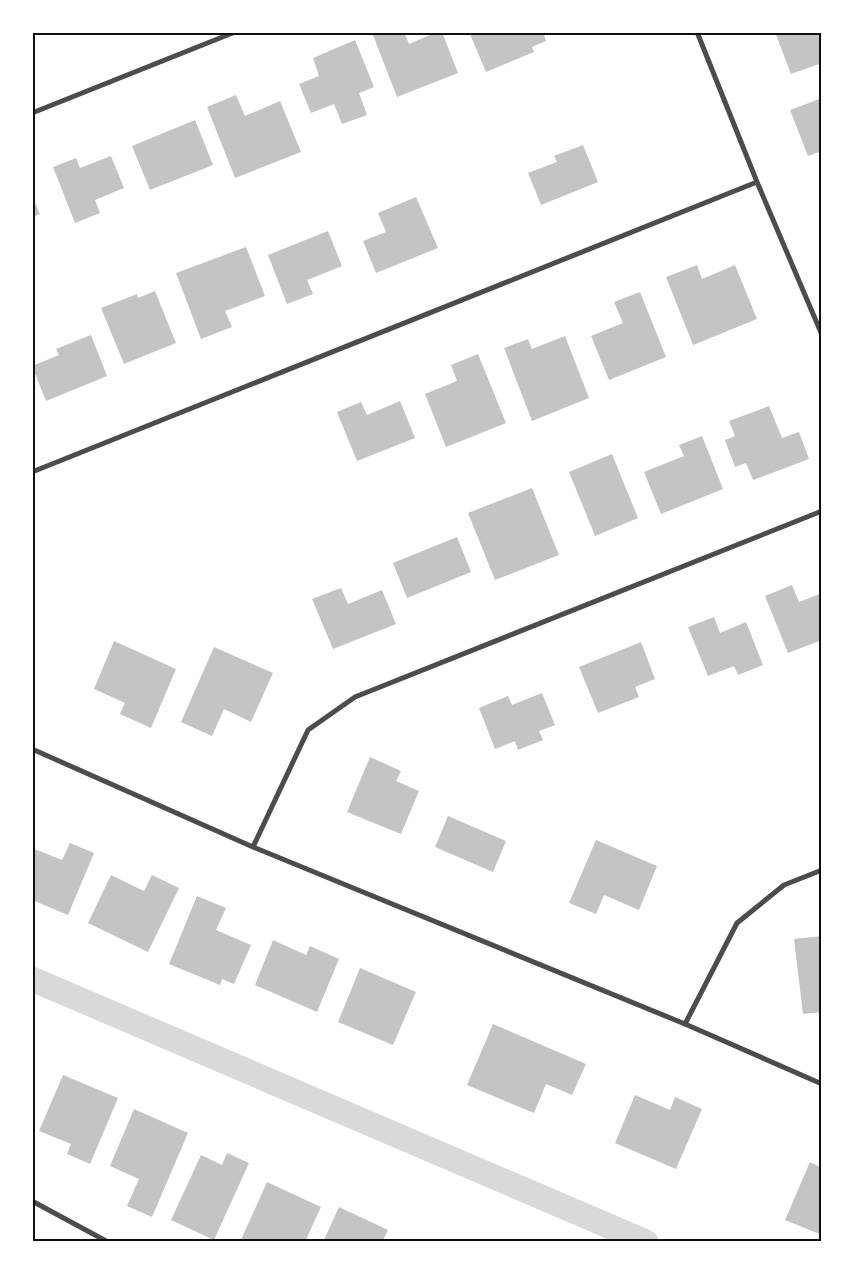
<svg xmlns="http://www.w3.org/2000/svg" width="854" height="1274" viewBox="0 0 854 1274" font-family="Helvetica,sans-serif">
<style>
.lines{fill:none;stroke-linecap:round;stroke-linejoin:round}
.canal{stroke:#d9d9d9;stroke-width:25}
.building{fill:#c4c4c4}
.minor{stroke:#4c4c4c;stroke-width:5}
.neatline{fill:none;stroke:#111;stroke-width:2}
</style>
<rect width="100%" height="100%" fill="#fff"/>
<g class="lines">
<path class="canal" d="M32,979l614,263"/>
</g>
<path class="building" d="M378,32h26l5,12 28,-12h5l16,41 -61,24 -24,-62z
M469,32h74l3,9 -14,6 2,5 -48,20z
M775,32h47v31l-31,11z
M355,40l19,47 -15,6 8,22 -25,9 -8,-20 -23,9 -12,-29 20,-8 -6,-18z
M236,95l9,21 35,-15 21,51 -66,26 -28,-71z
M822,98v53l-14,5 -18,-46z
M195,120l18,45 -63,25 -18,-44z
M583,145l15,37 -57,23 -13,-32 29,-11 -3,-6z
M111,156l13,32 -29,12 5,13 -25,10 -22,-56 23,-9 4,10z
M32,196l8,18 -8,3z
M416,197l22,51 -62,25 -13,-32 23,-9 -8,-19z
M328,231l14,35 -35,14 6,14 -26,10 -19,-49z
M246,247l19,49 -40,15 7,16 -31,12 -25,-66z
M697,265l5,14 33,-14 22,54 -64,26 -27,-68z
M155,291l21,52 -52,21 -23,-56 36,-14 1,4z
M640,292l26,65 -57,23 -18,-44 32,-13 -9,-21z
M91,335l16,41 -61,25 -14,-35 27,-11 -3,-6z
M565,336l24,62 -57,23 -28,-73 24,-9 4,10z
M478,354l28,69 -60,24 -21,-53 32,-13 -6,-16z
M400,401l15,37 -58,23 -20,-49 24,-10 6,13z
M769,406l13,32 17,-6 10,27 -56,21 -7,-17 -11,4 -10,-27 10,-4 -6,-15z
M702,436l21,53 -62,25 -17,-42 40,-16 -5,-11z
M612,454l26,64 -43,18 -26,-64z
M532,488l27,67 -64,25 -27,-67z
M457,537l14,35 -64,26 -14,-35z
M792,585l7,17 23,-9v47l-34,13 -23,-57z
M341,588l7,16 34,-14 14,34 -63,25 -21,-50z
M714,617l6,16 26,-11 17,43 -25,10 -4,-9 -26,10 -20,-49z
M114,641l62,28 -25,59 -31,-14 5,-11 -31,-14z
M641,642l14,37 -20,8 4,10 -41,16 -19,-46z
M214,647l59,26 -22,49 -27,-13 -12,27 -31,-14z
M542,693l13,32 -16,6 4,9 -25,10 -3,-9 -20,8 -16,-41 29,-12 4,9z
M370,757l31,14 -5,10 23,10 -18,43 -54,-22z
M448,816l58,25 -13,31 -58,-25z
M596,840l61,26 -18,44 -35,-15 -8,19 -27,-11z
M70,843l24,10 -26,62 -36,-15v-52l30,12z
M111,875l33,16 8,-16 27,13 -31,64 -60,-29z
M197,896l29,12 -10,22 35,15 -17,39 -12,-5 -2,6 -51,-21z
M822,936v76l-19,2 -9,-75z
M273,940l33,15 4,-9 29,13 -22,53 -62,-27z
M360,968l56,24 -23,53 -55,-23z
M493,1024l93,40 -14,31 -26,-11 -12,29 -67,-28z
M63,1075l55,23 -28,66 -23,-10 4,-10 -32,-13z
M635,1095l35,15 5,-13 27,12 -26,60 -61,-26z
M134,1109l54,24 -36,84 -25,-11 12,-27 -29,-13z
M227,1153l22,10 -35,77 -43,-20 30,-65 21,10z
M810,1162l12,6v67l-37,-15z
M267,1182l54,25 -16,35h-65z
M339,1207l49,23 -6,12h-59z"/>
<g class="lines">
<path class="minor" d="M697,32l60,150 65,153
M32,113l203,-81
M32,472l725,-290
M32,749l221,98 432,177 137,60
M253,847l55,-117 47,-33 467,-186
M685,1024l52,-101 47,-38 38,-15
M32,1201l76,41"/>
</g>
<rect width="854" height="1274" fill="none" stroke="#ffffff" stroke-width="68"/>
<rect x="34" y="34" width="786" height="1206" class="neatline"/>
</svg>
